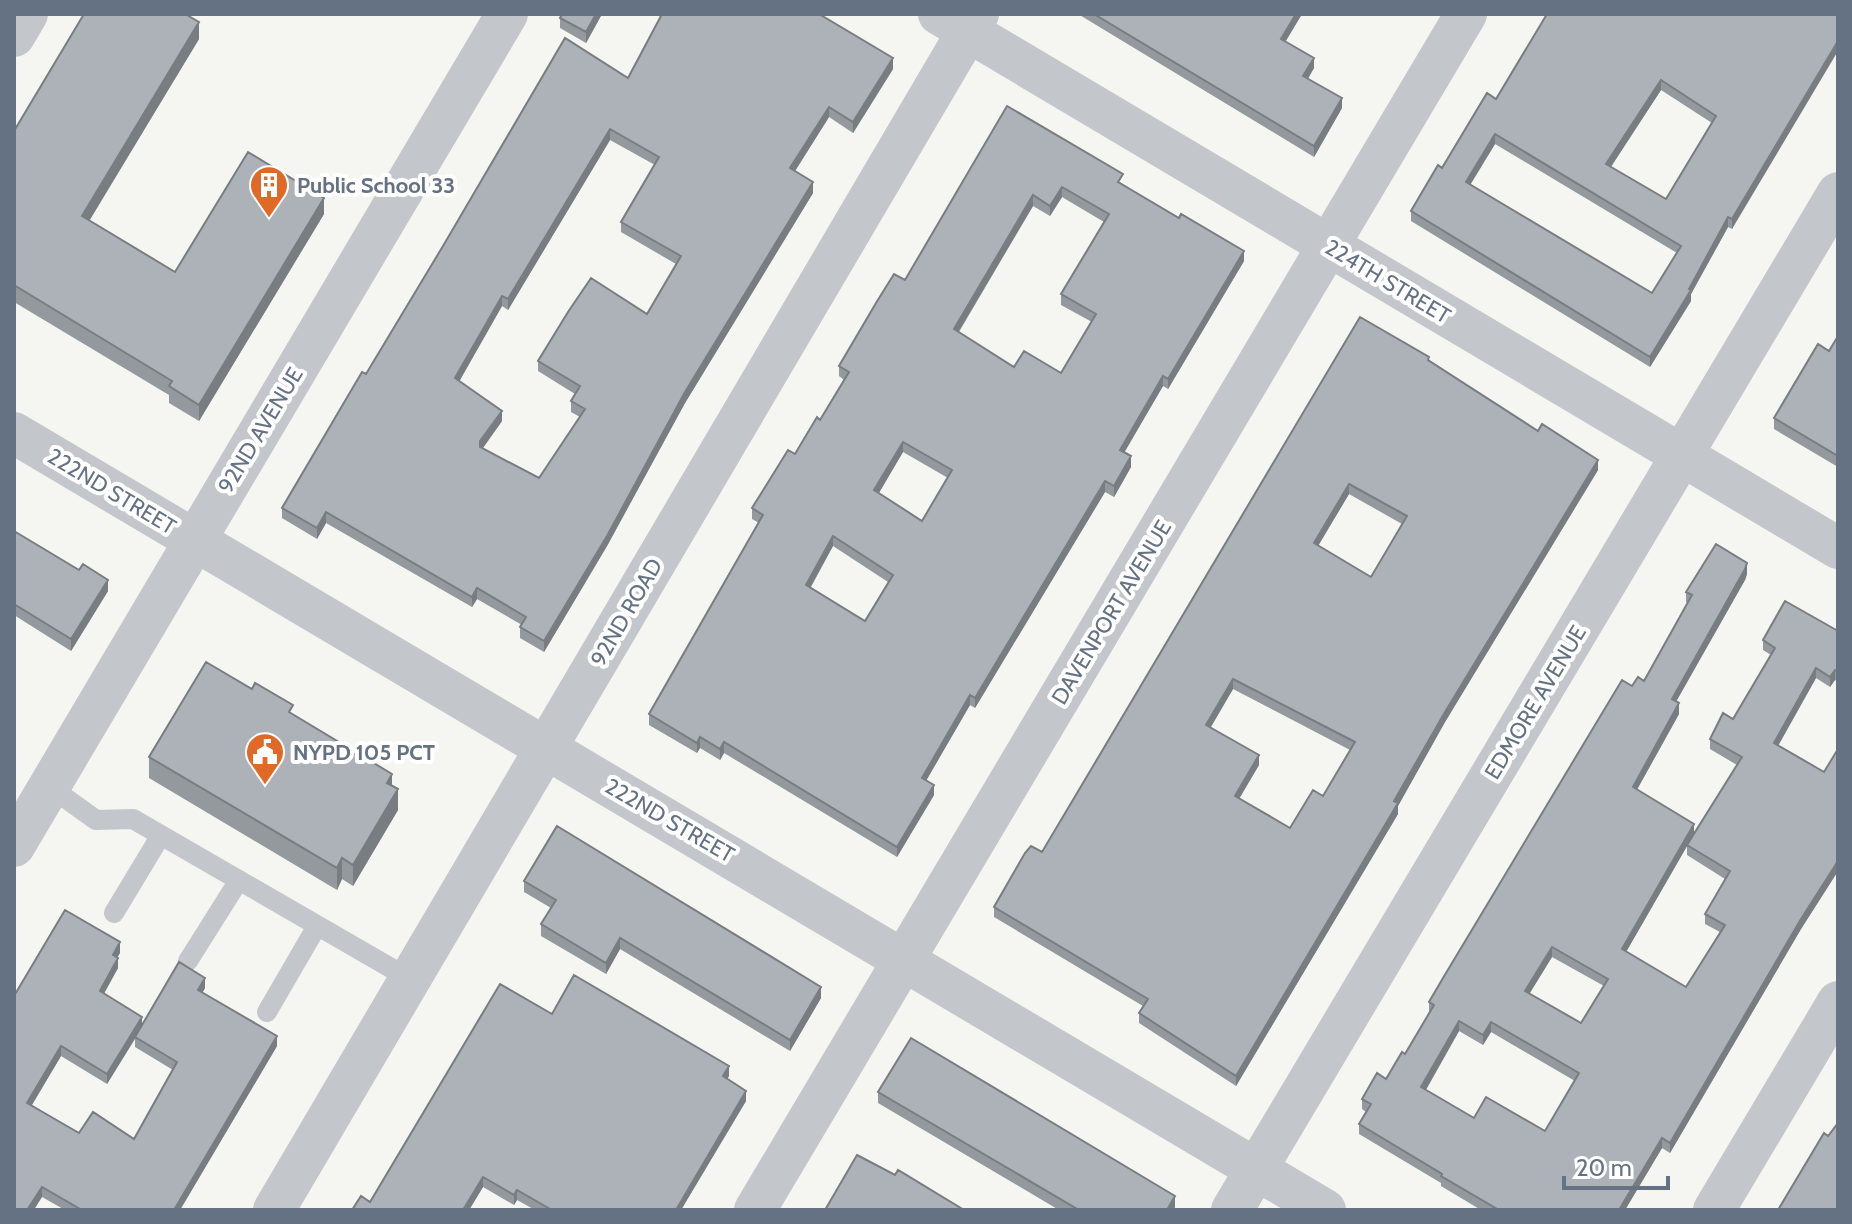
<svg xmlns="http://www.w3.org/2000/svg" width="1852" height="1224" viewBox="0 0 1852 1224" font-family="Cabin,sans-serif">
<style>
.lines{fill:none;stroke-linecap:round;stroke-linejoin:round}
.lane{stroke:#c3c6ca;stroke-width:20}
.street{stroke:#c3c6ca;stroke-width:42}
.wall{fill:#94999e;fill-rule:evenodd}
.shaded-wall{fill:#787d81}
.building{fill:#acb2b8;stroke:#787d81;stroke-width:2;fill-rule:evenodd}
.labels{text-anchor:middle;stroke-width:8;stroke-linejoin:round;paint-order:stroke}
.poi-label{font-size:22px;font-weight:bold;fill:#657283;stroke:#fff;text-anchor:start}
.street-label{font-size:22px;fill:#657283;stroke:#fff}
</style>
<rect width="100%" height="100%" fill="#f5f6f2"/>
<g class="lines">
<path class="lane" d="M50,787l46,33 37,-1 277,160
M114,913l47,-78
M188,961l51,-81
M267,1012l50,-86"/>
<path class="street" d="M939,14l899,534
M14,36l13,-22
M14,433l1311,777
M14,846l493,-832
M274,1210l704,-1196
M755,1210l711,-1196
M1232,1210l606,-1017
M1714,1210l124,-208"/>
</g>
<path class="wall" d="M562,14h40l-16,29 -26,-15v-10z
M655,14h164l74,55 -40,64 -24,-16 -34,54 18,22 -128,210 -78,143 -63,106 -24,-14v-11l2,-2 -45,-26 -5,8 -146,-84 -9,16 -35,-21v-10l84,-134 262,-296 33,-61zM610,140l45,25 -34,57v10l55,32 -29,50 -109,47v10l37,23 -4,7v11l9,5 -41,61 -56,-30 19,-27 -43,-40 43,-75 6,4z
M1078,14h224l-17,28 29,26 -6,11 34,29 -28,49z
M1838,14l-106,215 -4,-2 -37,67v7l-41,66 -239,-146v-10l85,-112zM1661,90l51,33 -46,76 -55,-32zM1495,144l182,109 -25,40 -182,-109z
M199,39l-110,181 86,52 149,-58 -125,207 -30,-18v-8l-155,-93v-171z
M1007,106l116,78 121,77 -76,128 -5,-3 -39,66 7,15 -17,30 -9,-5 -130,216 -5,-3 -44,75 8,15 -37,62 -173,-104 -4,7 -20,-12 -3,5 -48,-28v-11l110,-191 -7,-4v-11l68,-88 24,-40 -5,-4v-10l66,-86zM1062,197l42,25 -43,72v11l31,17 -31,51 -47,-6 -55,-35 74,-126 17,10zM903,452l45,26 -26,43 -43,-28zM833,546l55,36 -23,39 -54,-34z
M1838,336v131l-64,-38v-11l55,-67z
M1429,361l169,109 -153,252 -47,84v8l-162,272 -97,-63v-10l4,-7 -149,-89v-10l48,-55zM1349,494l53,30 -31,53 -53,-32zM1233,689l117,61 -27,46 -33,32 -51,-30 20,-33 -48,-38z
M14,531l94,60 -37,60 -57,-36z
M1747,574l-2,6 -69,121 3,13 -42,75 57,45 43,-69 -27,-16v-10l23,-20 38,-64 -8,-5v-10l75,-9v51l-3,-2 -5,7 -14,-9 -38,68 46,26 14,-23v122l-37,58 -131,224 -8,-5 -37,62h-144l-40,-24v-3l-82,-49v-10l7,-12 -4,-3v-10l24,-20 19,-25 24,-41v-11l203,-316 12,-5 44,-78 -2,-1v-10zM1687,846v9l38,24 -20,35v10l15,8 -34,55 -60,-35zM1552,957l52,29 -23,37 -52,-29zM1459,1031l24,14 8,-13 84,49 -30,50 -71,-13 -48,-28z
M293,715l99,71 6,24 -45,76 -11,-7 -5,11 -188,-112v-21z
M524,881l297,117 -31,53 -170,-102 -14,25 -65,-38v-12l10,-16 -27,-16z
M120,953l-3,4 1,11 -14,25 38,32 63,-37 -3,5 75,53 -97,164h-115l-23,-13 -28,-201zM135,1039v8l38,23 -39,69 -55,-6 -47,-28 29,-49 46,28z
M552,1014l177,62 -2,3 19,22 -65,109h-146l-18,-10 -3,5 -31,-18 -14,23h-117l18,-8z
M878,1092l297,115 -1,3h-115l-181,-107z"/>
<path class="shaded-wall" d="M596,14h6l-16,29v-11z
M1296,14h6l-21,35v-10z
M199,22v17l-117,194v-17z
M1838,41v10l-106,178v-10z
M893,58v11l-40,64v-11z
M1314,58v10l-11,18v-10z
M1661,80v10l-55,84v-10z
M1342,98v10l-28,49v-11z
M829,107v10l-39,62v-11z
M610,129v11l-102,170v-11z
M1495,134v10l-29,48v-10z
M813,182v11l-128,210 -78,143 -63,106v-11l141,-249z
M1062,187v10l-12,19v-10z
M1033,195v11l-79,133v-10z
M324,198v16l-125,207v-16z
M1728,217v10l-37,67v7l-41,66v-10z
M1244,251v10l-76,128v-10z
M502,296v10l-47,83v-11z
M1163,376v10l-43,74v-10z
M502,411v10l-22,31v-11z
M903,442v10l-29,49v-11z
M1131,456v11l-17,30v-11z
M1598,460v10l-153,252 -47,84v8l-162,272v-10l209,-364z
M1105,481v11l-130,216v-10z
M1349,484v10l-35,59v-10z
M326,512v11l-9,16v-11z
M833,536v10l-27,49v-10z
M1747,563v11l-2,6 -73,129v-10z
M108,580v11l-37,60v-12z
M477,588v11l-5,8v-10z
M1816,668v10l-42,75v-10z
M1835,670v10l-5,7v-10z
M1233,679v10l-27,46v-10z
M970,695v10l-48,83v-10z
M1679,703v11l-46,83v-10z
M700,737v11l-3,5v-10z
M724,742v11l-4,7v-11z
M1259,755v10l-24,41v-10z
M392,774v21l-5,-12z
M934,785v10l-37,62v-10z
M398,789v21l-45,76v-21z
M1694,824v10l-72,125v-10z
M342,858v21l-5,11v-22z
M1838,861v10l-37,58 -131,224v-10l131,-224z
M620,938v11l-14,25v-11z
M120,942v11l-7,12v-10z
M1552,947v10l-27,44v-10z
M118,958v10l-18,33v-10z
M205,978v10l-7,13v-11z
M821,987v11l-31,53v-11z
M142,1017v10l-35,57v-10z
M1459,1021v10l-38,67v-11z
M1491,1022v10l-8,13v-10z
M277,1036v10l-97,164h-6z
M61,1046v10l-34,57v-10z
M729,1066v10l-6,10v-10z
M746,1091v10l-65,109h-5z
M1662,1138v10l-37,62h-6z
M483,1177v10l-14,23h-6z
M42,1187v10l-8,13h-7z
M517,1190v10l-3,5v-10z
M1175,1196v11l-1,3h-7z"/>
<path class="building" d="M84,14h101l14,8 -117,194 93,56 73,-120 76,46 -125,207 -30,-19 3,-5 -158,-96v-154z
M562,14h34l-10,18 -26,-14z
M662,14h157l74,44 -40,64 -24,-15 -39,61 23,14 -128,210 -78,144 -63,105 -24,-14 6,-10 -49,-29 -5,9 -146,-85 -9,16 -35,-20 80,-136 4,2 77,-128 122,-208 63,40zM610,129l49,28 -38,65 60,34 -34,58 -56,-36 -23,34 -30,49 42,25 -9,15 14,8 -46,69 -59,-31v-6l22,-30 -47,-33 47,-82 6,3z
M1094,14h202l-15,25 33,19 -11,18 39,22 -28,48z
M1547,14h291v27l-106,178 -4,-2 -39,72 2,1 -41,67 -239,-146 27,-46 4,3 45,-75 9,6zM1661,80l55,36 -50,83 -60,-35zM1495,134l186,112 -29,47 -186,-111z
M1007,106l116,68 -5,8 61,36 2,-4 63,37 -76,128 -5,-3 -43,74 11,6 -17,30 -9,-5 -130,217 -5,-3 -48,83 12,7 -37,62 -173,-105 -4,7 -20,-12 -3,6 -48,-29 114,-199 -11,-7 15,-24 21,-34 7,4 22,-37 3,3 29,-48 -10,-6 37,-63 18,-29 11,6zM1062,187l47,27 -48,80 35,20 -35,59 -37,-22 -10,16 -60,-38 79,-134 17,11zM903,442l49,28 -30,51 -48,-31zM833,536l60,39 -28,46 -59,-36z
M1360,317l69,40 -1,3 110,71 4,-7 56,36 -153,252 -51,89 4,2 -162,273 -97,-63 9,-14 -154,-92 31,-54 6,-7 11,6zM1349,484l58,32 -36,61 -57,-34zM1233,679l122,63 -32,54 -10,-6 -23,38 -55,-32 24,-41 -53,-30z
M1838,336v120l-64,-38 44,-74 11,7z
M14,531l65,39 4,-6 25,16 -37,59 -57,-35z
M1716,544l31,19 -2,6 -73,130 7,4 -46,84 61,37 -72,125 64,38 39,-62 -20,-11 25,-43 -43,-26 55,-88 -32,-18 13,-26 10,6 42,-71 -12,-8 22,-39 53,30v41l-3,-2 -5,7 -14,-9 -42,75 50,29 14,-23v112l-37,58 -131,224 -8,-5 -43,72h-120l-58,-34 1,-2 -83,-50 12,-20 -9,-5 15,-26 9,6 16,-27 3,2 29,-49 -5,-3 14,-24 179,-298 10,6 6,-9 6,4 48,-86 -6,-3zM1552,947l56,32 -27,44 -56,-32zM1459,1021l24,14 8,-13 88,51 -34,58 -59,-34 -12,21 -53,-31z
M206,662l46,27 3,-6 38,22 -4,7 103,62 -5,9 11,6 -45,76 -11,-7 -5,10 -188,-111z
M557,826l264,161 -31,53 -170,-102 -14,25 -65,-39 15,-24 -32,-19z
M65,910l55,32 -7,13 5,3 -18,33 42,26 -35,57 -46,-28 -34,57 52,30 14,-21 41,27 43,-77 -42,-25 44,-75 26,16 -7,12 79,46 -103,174h-92l-40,-23 -15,23h-13v-214z
M574,975l155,91 -6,10 23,15 -70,119h-124l-35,-20 -3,5 -31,-18 -20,33h-111l9,-14 9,6 130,-218 52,30z
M911,1038l264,158 -8,14h-88l-201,-118z
M1838,1123v87h-60l46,-77 4,3z
M857,1155l38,20 3,-5 66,40h-139z"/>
<defs>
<symbol id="building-pin" viewBox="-11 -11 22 30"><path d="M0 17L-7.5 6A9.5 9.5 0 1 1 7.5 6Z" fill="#e16927" stroke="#fff"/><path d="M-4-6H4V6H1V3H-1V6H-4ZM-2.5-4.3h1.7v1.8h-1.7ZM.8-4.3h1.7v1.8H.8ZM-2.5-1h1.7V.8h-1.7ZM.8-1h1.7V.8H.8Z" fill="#fff"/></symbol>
<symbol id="civic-pin" viewBox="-11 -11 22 30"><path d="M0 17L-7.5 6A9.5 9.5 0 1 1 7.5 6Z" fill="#e16927" stroke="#fff"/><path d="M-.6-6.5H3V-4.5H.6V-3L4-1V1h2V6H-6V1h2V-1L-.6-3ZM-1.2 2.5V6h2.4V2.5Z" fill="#fff"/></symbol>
</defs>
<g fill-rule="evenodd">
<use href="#building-pin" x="247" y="163" width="44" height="60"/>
<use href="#civic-pin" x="243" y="730" width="44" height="60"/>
</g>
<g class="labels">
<g class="poi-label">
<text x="297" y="193">Public School 33</text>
<text x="293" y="760">NYPD 105 PCT</text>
</g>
<g class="street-label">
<text transform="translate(1388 281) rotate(31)" y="8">224TH STREET</text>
<text transform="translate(260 430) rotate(-59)" y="8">92ND AVENUE</text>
<text transform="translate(112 491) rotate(31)" y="8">222ND STREET</text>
<text transform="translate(626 612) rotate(-60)" y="8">92ND ROAD</text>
<text transform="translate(1111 612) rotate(-59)" y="8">DAVENPORT AVENUE</text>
<text transform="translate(1535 702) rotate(-59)" y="8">EDMORE AVENUE</text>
<text transform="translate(670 820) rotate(30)" y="8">222ND STREET</text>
</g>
</g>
<rect width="1852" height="1224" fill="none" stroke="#657283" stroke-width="32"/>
<path d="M1564 1176v12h104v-12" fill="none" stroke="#657283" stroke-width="4"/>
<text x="1576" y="1176" font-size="24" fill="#657283" stroke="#ffffff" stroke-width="6" paint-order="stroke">20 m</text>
</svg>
